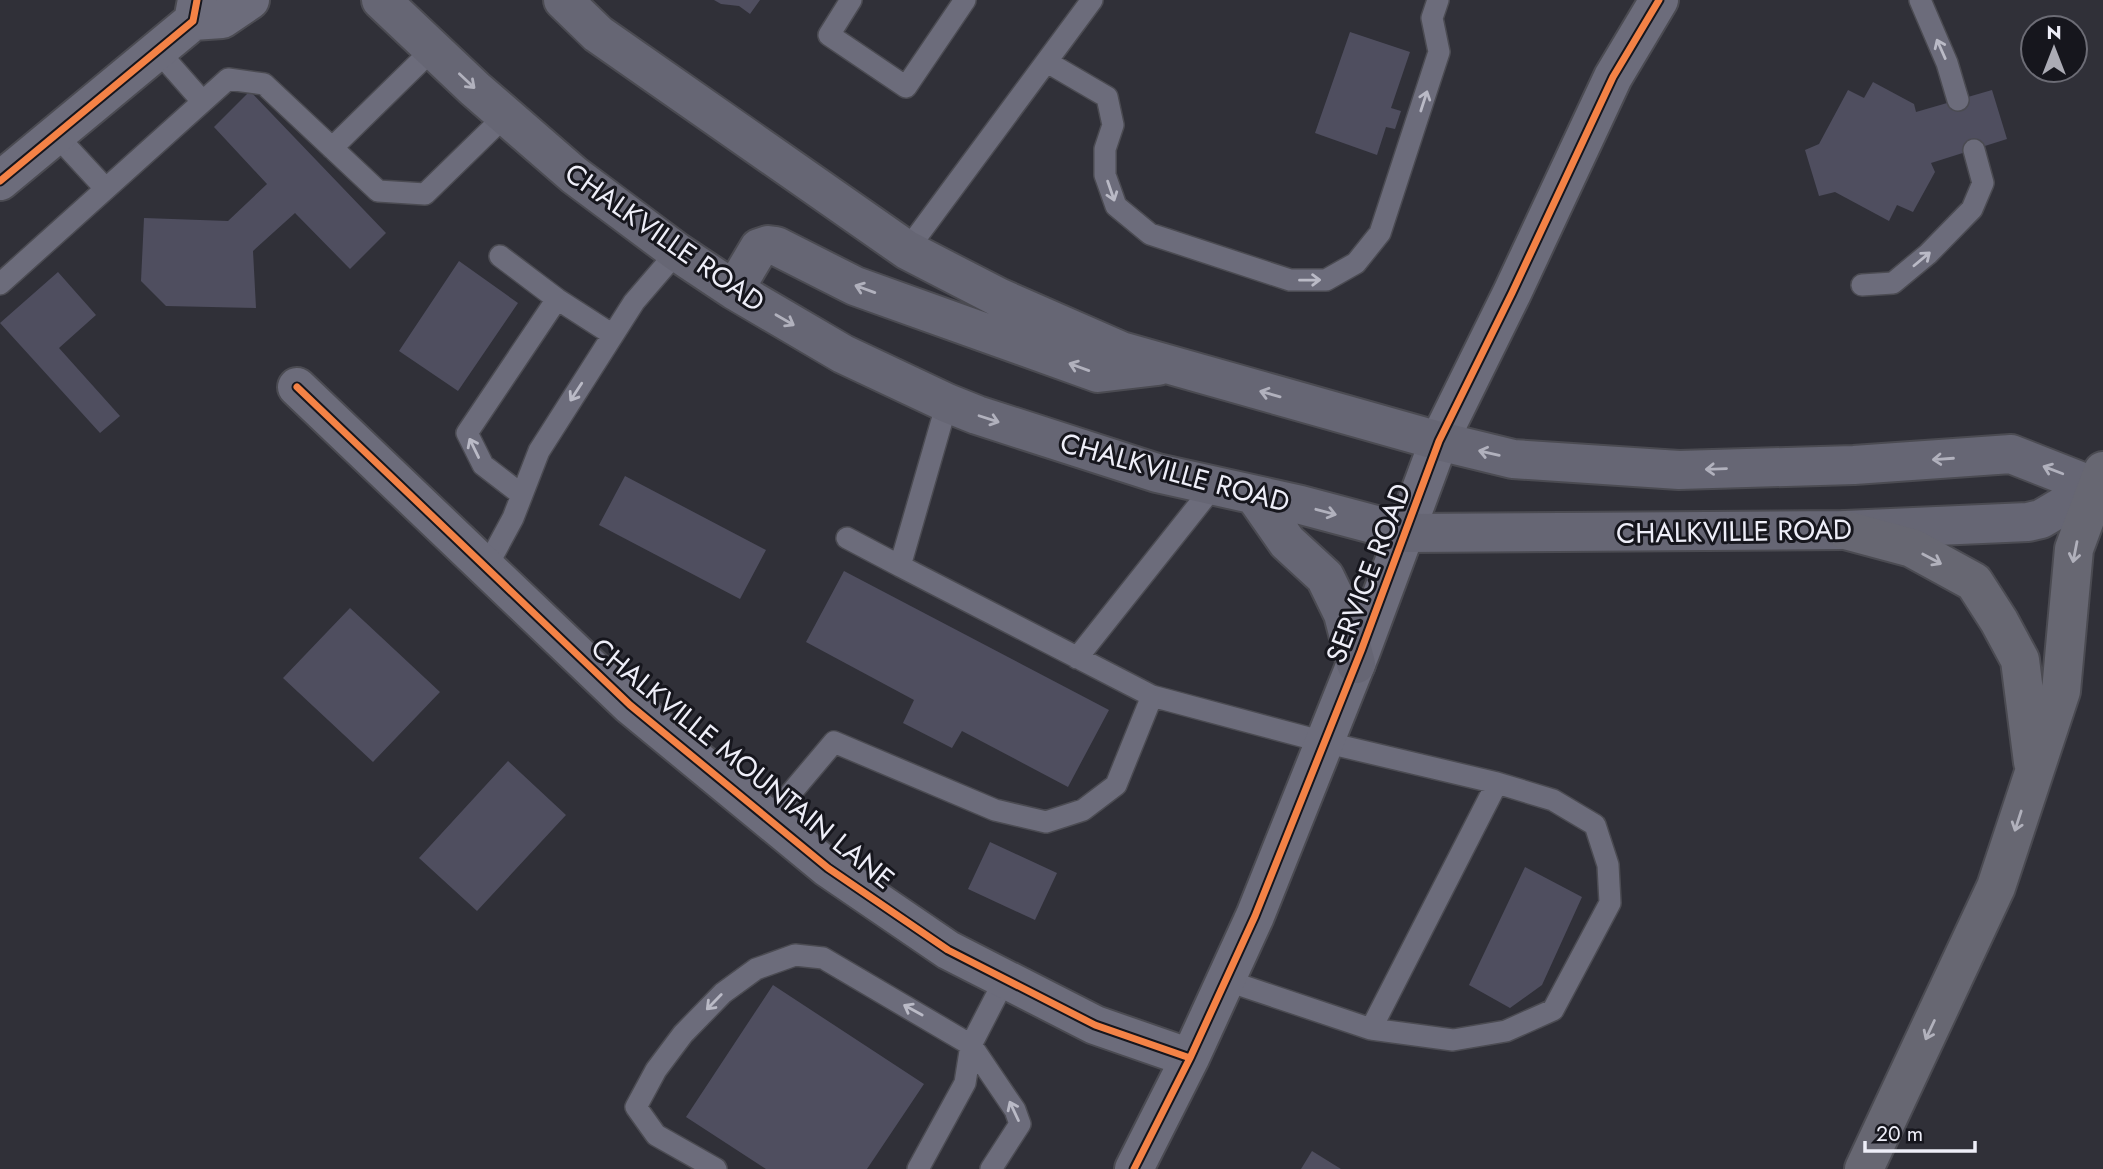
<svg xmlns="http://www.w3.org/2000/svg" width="2103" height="1169" viewBox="0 0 2103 1169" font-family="Jost,sans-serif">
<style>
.building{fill:#4f4e5f}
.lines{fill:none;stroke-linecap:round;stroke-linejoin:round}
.service-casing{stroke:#4b4b52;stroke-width:24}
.minor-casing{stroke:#4b4b52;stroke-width:42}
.secondary-casing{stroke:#4b4b52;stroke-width:42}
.motorway-casing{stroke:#4b4b52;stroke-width:42}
.service{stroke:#6c6c7b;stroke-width:21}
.minor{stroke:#6c6c7b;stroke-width:38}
.secondary{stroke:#666674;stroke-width:38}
.motorway{stroke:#676772;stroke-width:38}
.cycleway-casing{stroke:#16161d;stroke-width:11}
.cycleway{stroke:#f48246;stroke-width:7}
.oneway{stroke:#babac6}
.oneway2{stroke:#b1b1bd}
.oneway3{stroke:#b1b1bc}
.labels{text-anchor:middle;stroke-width:6;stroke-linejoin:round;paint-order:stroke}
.street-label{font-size:28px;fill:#eeeef8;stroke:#16161d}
</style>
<rect width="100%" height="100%" fill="#303038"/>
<path class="building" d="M714,0h46l-10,14 -11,-8 -18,-2z
M1350,32l60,20 -19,56 10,3 -6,18 -9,-2 -9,28 -62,-22z
M1873,82l41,22 2,8 76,-22 15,49 -76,24 4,9 -22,40 -16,-7 -8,16 -54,-29 -16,4 -14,-46 14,-6 29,-54 16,8z
M250,91l136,142 -36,36 -55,-56 -42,38 3,57 -90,-2 -25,-25 3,-63 84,3 39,-37 -53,-57z
M459,261l59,42 -60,88 -59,-40z
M58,272l38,43 -37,33 61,68 -20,17 -100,-110z
M625,476l141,74 -26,49 -141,-74z
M844,571l265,139 -41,77 -106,-56 -10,17 -49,-25 11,-23 -108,-58z
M350,608l90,84 -67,70 -90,-84z
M508,761l58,54 -89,96 -58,-53z
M990,842l67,31 -22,47 -67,-31z
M1525,867l57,30 -40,88 -32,23 -41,-23z
M773,985l151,99 -57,85h-101l-80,-52z
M1312,1151l29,18h-40z"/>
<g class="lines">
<defs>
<path id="service" d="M851,0l-22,35 77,52 59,-87
M1920,0l27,63 11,37
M158,51l44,50
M1047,62l60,35 6,28 -8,24v26l11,31 34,28 140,46h36l30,-17 24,-30 59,-181 -7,-34 6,-18
M56,135l49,53
M332,148l101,-99
M907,250l185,-250
M500,256l57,43 56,36
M0,284l228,-205 36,5 114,107 47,3 81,-79
M1862,285l31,-2 35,-29 44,-45 11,-26 -9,-33
M947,403l-47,163 252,130
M522,495l-39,-30 -16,-32 90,-134
M847,538l53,28
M486,568l27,-50 26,-67 95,-149 43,-50
M1077,658l136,-171
M769,819l65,-77 161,68 51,12 37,-12 33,-25 36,-89 172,46 173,41 56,17 42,25 13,40 2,38 -57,107 -47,21 -53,9 -82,-11 -146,-49
M1371,1029l126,-246
M716,1169l-60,-34 -20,-28 20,-37 27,-36 40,-41 33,-24 39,-14 28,3 148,87 44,65 5,14 -29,45
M918,1169l47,-86 6,-38 34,-66"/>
<path id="minor" d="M193,21l29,-2 28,-19
M0,181l193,-160 4,-21
M297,387l333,318 198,163 120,82 147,75 95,33
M1134,1169l56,-111 65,-142 106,-265 78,-210 73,-148 101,-216 46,-77"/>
<path id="secondary" d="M381,0l94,89 99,86 103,77 57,38 109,64 104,49 30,12 180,58 144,32 105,28 439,-3 183,-8 13,-3 54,-32
M563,0l35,34 309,216 91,47 123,54 318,90 74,18 166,11 175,-5 157,-11 84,33 8,-1
M734,290l25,-42 9,-3 8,1 79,40 243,87 60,-7
M1255,496l32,46 38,35 18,37 13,50"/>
<path id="motorway" d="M1845,530l67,18 62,34 25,39 21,39 13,102
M1864,1169l132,-282 65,-196 13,-142 29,-78"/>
</defs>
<use href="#service" class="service-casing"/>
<use href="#minor" class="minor-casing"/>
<use href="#secondary" class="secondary-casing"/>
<use href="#motorway" class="motorway-casing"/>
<use href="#service" class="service"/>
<use href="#minor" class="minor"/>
<use href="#secondary" class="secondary"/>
<use href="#motorway" class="motorway"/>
<defs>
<path id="cycleway" d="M0,181l193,-160 4,-21
M297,387l333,318 198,163 120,82 147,75 95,33
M1134,1169l56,-111 65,-142 106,-265 78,-210 73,-148 101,-216 46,-77"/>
</defs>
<use href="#cycleway" class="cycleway-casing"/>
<use href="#cycleway" class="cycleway"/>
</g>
<defs><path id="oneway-shaft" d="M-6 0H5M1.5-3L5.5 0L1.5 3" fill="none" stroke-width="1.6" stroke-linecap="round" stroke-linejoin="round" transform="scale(1.75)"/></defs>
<g class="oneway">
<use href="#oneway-shaft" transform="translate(1941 49) rotate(-114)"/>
<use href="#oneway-shaft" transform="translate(1424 101) rotate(-72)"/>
<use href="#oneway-shaft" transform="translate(1111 191) rotate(71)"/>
<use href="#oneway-shaft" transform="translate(1922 259) rotate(-40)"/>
<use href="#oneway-shaft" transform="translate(1310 280) rotate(-1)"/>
<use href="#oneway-shaft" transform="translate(576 392) rotate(123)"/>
<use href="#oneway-shaft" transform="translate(474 448) rotate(-116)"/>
<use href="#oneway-shaft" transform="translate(714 1002) rotate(134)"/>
<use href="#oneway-shaft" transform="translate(913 1010) rotate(-151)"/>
<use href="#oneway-shaft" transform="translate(1014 1111) rotate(-115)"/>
</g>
<g class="oneway2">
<use href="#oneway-shaft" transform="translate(467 81) rotate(43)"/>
<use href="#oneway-shaft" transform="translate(865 289) rotate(-160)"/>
<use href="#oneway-shaft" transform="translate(785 320) rotate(30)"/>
<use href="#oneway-shaft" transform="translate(1079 367) rotate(-160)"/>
<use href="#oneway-shaft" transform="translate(1270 394) rotate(-164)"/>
<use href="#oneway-shaft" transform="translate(989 419) rotate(18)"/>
<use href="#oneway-shaft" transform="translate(1489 453) rotate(-167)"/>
<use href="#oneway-shaft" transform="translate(1943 459) rotate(176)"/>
<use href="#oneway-shaft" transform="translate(1716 469) rotate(178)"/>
<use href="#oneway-shaft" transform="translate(2053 470) rotate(-159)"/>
<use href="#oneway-shaft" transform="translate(1326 512) rotate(15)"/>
</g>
<g class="oneway3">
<use href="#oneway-shaft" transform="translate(2075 552) rotate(101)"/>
<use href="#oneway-shaft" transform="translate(1932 559) rotate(28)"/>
<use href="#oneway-shaft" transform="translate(2018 821) rotate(108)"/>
<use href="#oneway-shaft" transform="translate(1930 1030) rotate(115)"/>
</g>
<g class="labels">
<g class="street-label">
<text transform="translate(665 237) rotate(35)" y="10">CHALKVILLE ROAD</text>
<text transform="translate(1175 472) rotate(15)" y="10">CHALKVILLE ROAD</text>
<text transform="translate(1734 531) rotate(-1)" y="10">CHALKVILLE ROAD</text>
<text transform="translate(1368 573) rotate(-69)" y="10">SERVICE ROAD</text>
<text transform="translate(743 763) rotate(39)" y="10">CHALKVILLE MOUNTAIN LANE</text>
</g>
</g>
<g transform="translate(2054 49)"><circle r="33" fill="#16161d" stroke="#6c6c75" stroke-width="2"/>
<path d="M0-5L12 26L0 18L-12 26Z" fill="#acacb5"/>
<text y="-10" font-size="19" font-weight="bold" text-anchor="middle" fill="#eeeef8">N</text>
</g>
<path d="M1865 1141v10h110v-10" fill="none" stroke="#eeeef8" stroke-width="3.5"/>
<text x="1876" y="1141" font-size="21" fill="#eeeef8" stroke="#16161d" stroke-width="5" paint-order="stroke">20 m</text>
</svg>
